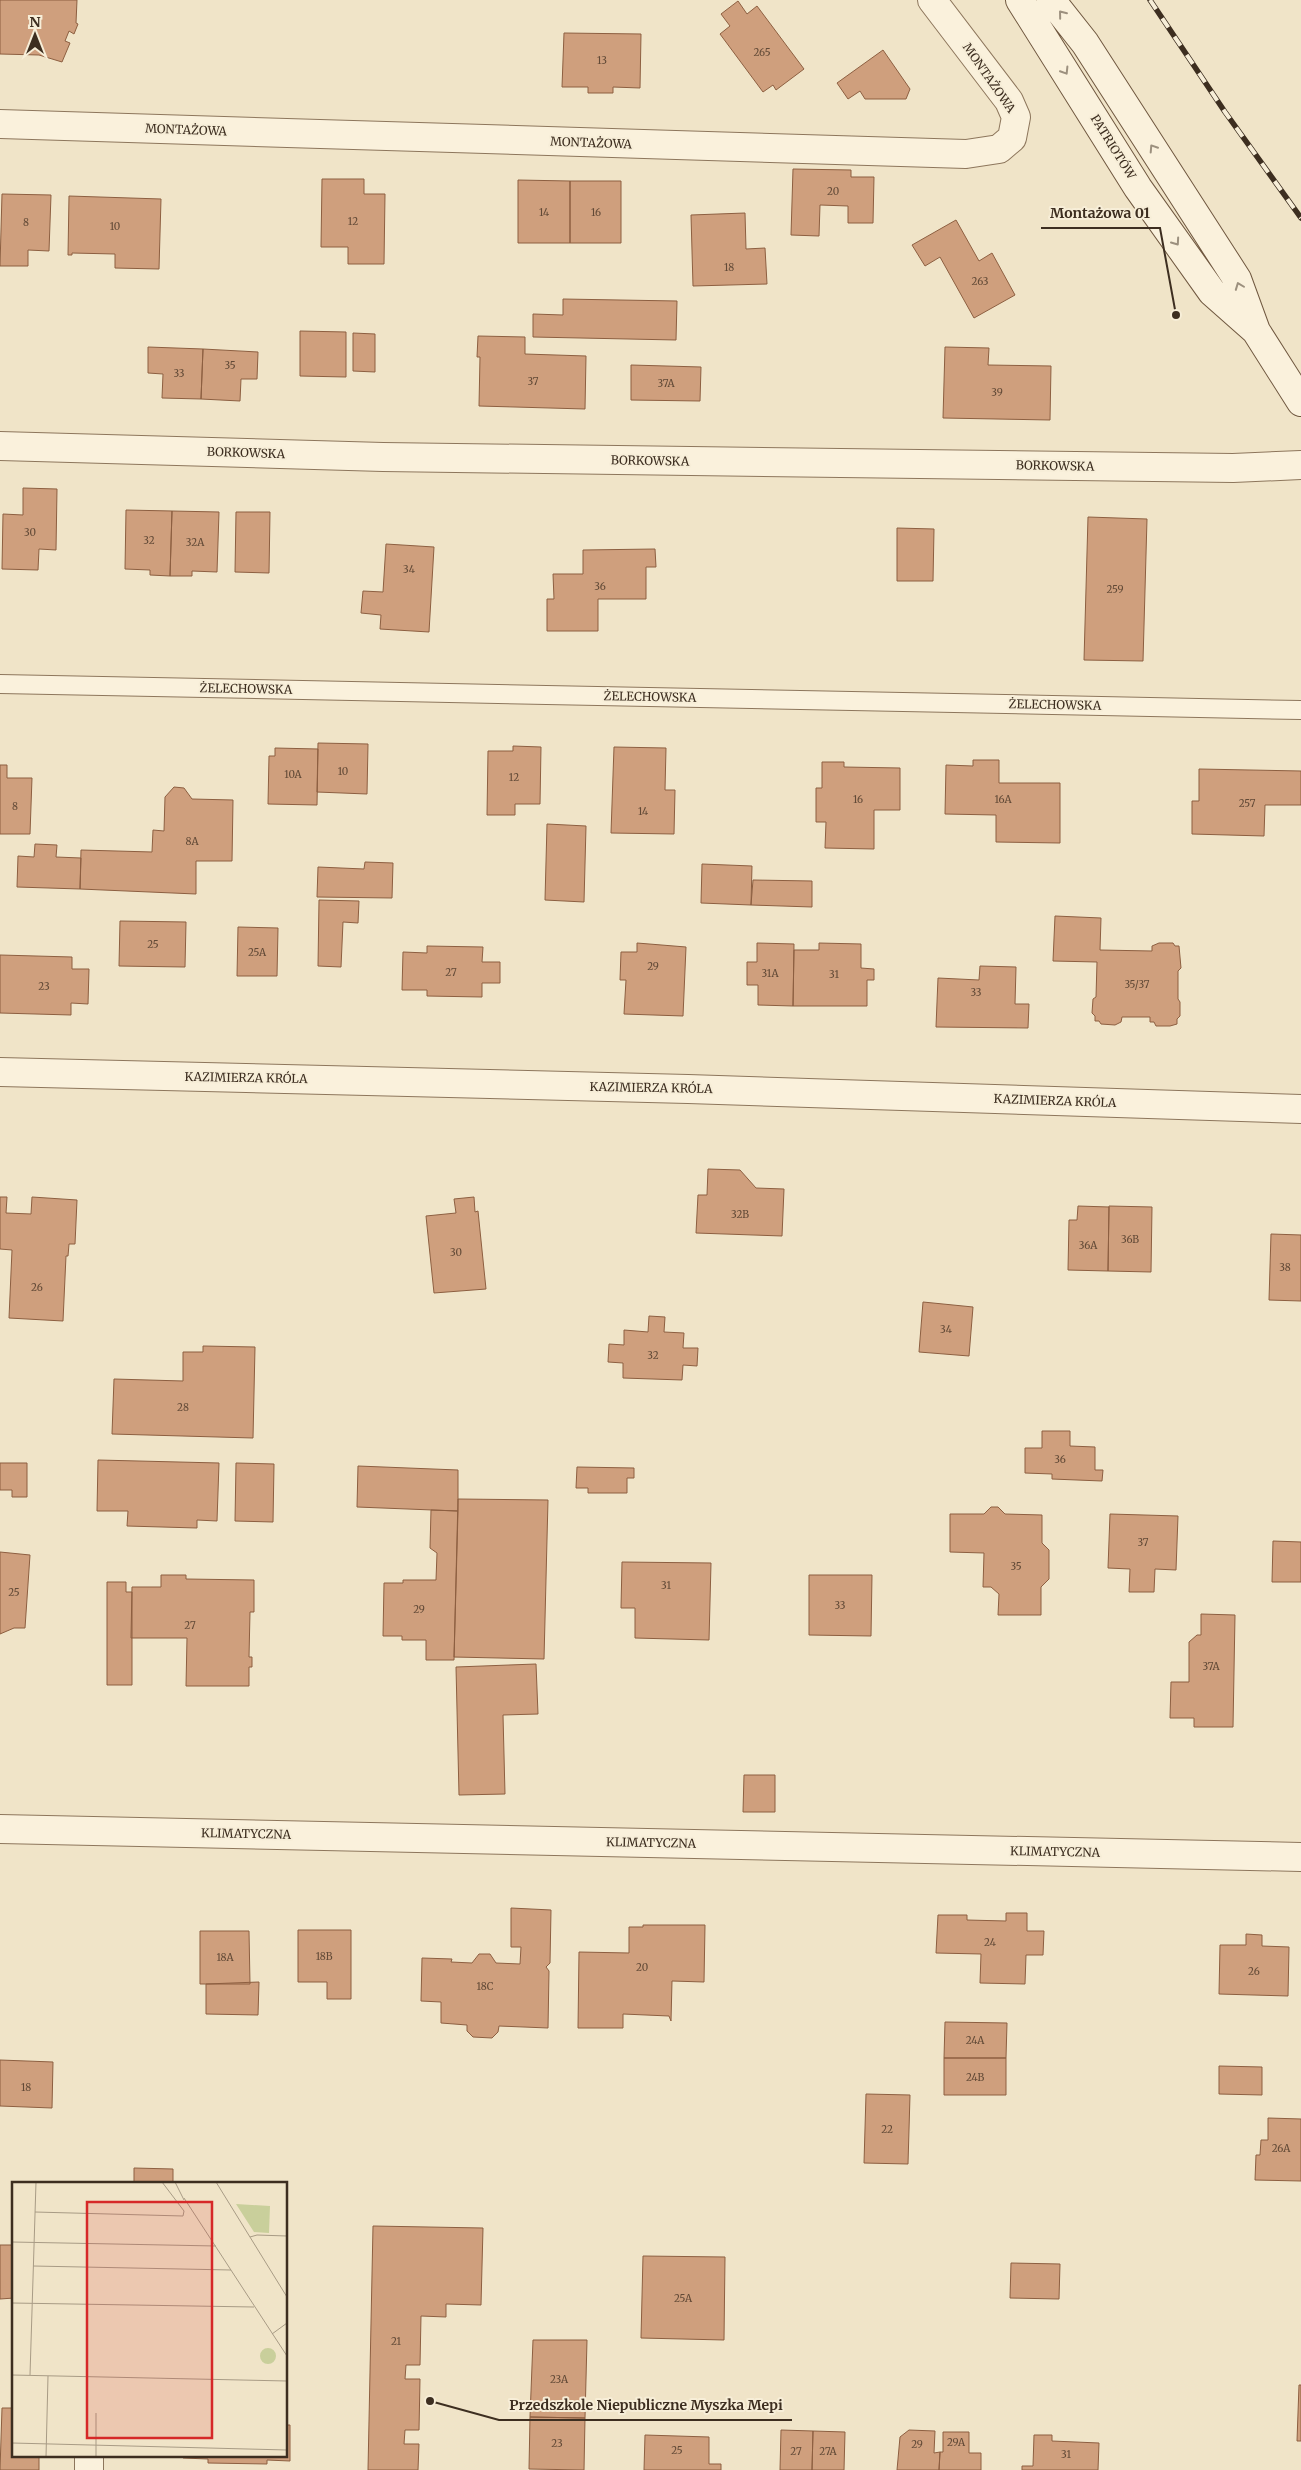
<svg xmlns="http://www.w3.org/2000/svg" width="1301" height="2470" viewBox="0 0 1301 2470" font-family="Merriweather,serif">
<style>
.building{fill:#cf9f7d;stroke:#8d5f41}
.lines{fill:none;stroke-linecap:round;stroke-linejoin:round}
.lane-casing{stroke:#8d765c;stroke-width:20}
.street-casing{stroke:#8d765c;stroke-width:30}
.secondary-casing{stroke:#6f573f;stroke-width:30}
.lane{stroke:#faf1dc;stroke-width:18}
.street{stroke:#faf1dc;stroke-width:28}
.secondary{stroke:#faf1dc;stroke-width:28}
.rail-casing{stroke:#3d2e20;stroke-width:5.5}
.rail{stroke:#f7eed8;stroke-width:4;stroke-dasharray:11;stroke-linecap:butt}
.oneway{stroke:#9c907e}
.labels{text-anchor:middle;stroke-width:4;stroke-linejoin:round;paint-order:stroke}
.number-label{font-size:10px;fill:#624a37}
.street-label{font-size:12px;fill:#3d2e20;stroke:#f7eed8}
.inset-road{fill:none;stroke:#a89b85;stroke-width:1}
.view{fill:#d62828;fill-opacity:0.15;stroke:#d62828;stroke-width:2.5}
.inset-edge{fill:none;stroke:#3d2e20;stroke-width:2.5}
.leader{fill:none;stroke:#3d2e20;stroke-width:2}
.callout-dot{fill:#3d2e20;stroke:#f7eed8;stroke-width:2}
.callout-label{font-size:14px;text-anchor:middle;font-weight:bold;fill:#3d2e20;stroke:#f7eed8;stroke-width:4;stroke-linejoin:round;paint-order:stroke}
</style>
<rect width="100%" height="100%" fill="#f0e4c8"/>
<path class="building" d="M0,0h77l-1,23 2,1 -4,10 -5,-3 -4,10 5,2 -8,19 -23,-7 -39,-1z
M738,1l9,13 10,-8 47,63 -28,21 -3,-5 -10,7 -43,-58 10,-8 -9,-12z
M564,33l77,1 -1,54 -27,-1v6h-25v-6h-26z
M883,50l27,39 -4,10h-41l-5,-8 -12,8 -11,-16z
M793,169l58,1v7h23l-1,46h-25v-17l-28,-1 -1,31 -28,-1z
M322,179h42v15h21l-1,70h-36v-17h-27z
M518,180l52,1v62h-52z
M570,181h51v62h-51z
M2,194l49,1 -2,56 -21,-1v16h-28z
M69,196l92,3 -2,70 -44,-1v-14l-43,-1v2h-4z
M745,213l1,36 19,-1 2,36 -74,2 -2,-71z
M956,220l23,41 13,-8 23,42 -41,23 -34,-61 -15,9 -13,-21z
M563,299l114,2 -1,39 -143,-3v-23l30,1z
M300,331l46,1v45l-46,-1z
M353,333l22,1v38l-22,-1z
M478,336l47,1v17l61,2 -1,53 -106,-3 1,-49h-3z
M148,347l55,2 -2,50 -39,-1 1,-24 -15,-1z
M945,347l44,1 -1,17 63,1 -1,54 -107,-2z
M203,349l55,3 -1,27h-16l-1,22 -39,-2z
M631,365l70,2 -1,34 -69,-1z
M23,488l34,1 -1,61 -17,-1 -1,21 -36,-1 1,-55 20,1z
M126,510l46,1 -2,65 -20,-1v-5l-25,-1z
M172,511l47,1 -2,60 -25,-1v5h-22z
M236,512h34l-1,61 -34,-1z
M1088,517l59,2 -4,142 -59,-1z
M897,528l37,1 -1,52h-36z
M386,544l48,3 -5,85 -49,-3 1,-14 -20,-2 2,-22 20,1z
M655,549l1,18h-10v32h-48v32h-51v-32h7l-1,-25h30v-24z
M318,743l50,1 -1,50 -50,-2z
M513,746l28,1 -1,57h-25v11h-28l1,-64h25z
M614,747l52,1 -1,42h10l-1,44 -63,-1z
M275,748l43,1 -1,56 -49,-1 1,-48h6z
M973,760h26v23h61v60l-64,-1v-27l-51,-1 1,-49 27,1z
M822,762h22v5l56,1v42h-26v39l-49,-1 1,-26h-10v-34h6z
M0,765h7v13h25l-2,56h-30z
M1199,769l102,2v34h-36l-1,31 -72,-2v-33h7z
M174,787l10,1 8,11 41,1 -1,61h-36v33l-116,-5 1,-39 71,2 1,-22 11,1 1,-34z
M547,824l39,2 -2,76 -39,-2z
M35,844l22,1 -1,12 25,1 -1,31 -63,-2 1,-31 16,1z
M365,862l28,1 -1,35 -75,-1 1,-30 46,2z
M702,864l50,2 -1,39 -50,-2z
M753,880l59,1v26l-61,-2z
M319,900l40,1 -1,22 -15,-1 -2,45 -23,-1z
M1055,916l46,2 -1,32 52,1v-5l7,-3h14l2,3h4l2,22 -3,3v28l2,3v14l-3,3v5l-7,2h-14l-2,-4h-4v-5h-28l-1,5 -6,3 -14,-1 -2,-3h-4v-5l-3,-3 1,-14 3,-2 1,-35 -44,-1z
M120,921l66,1 -1,45 -66,-1z
M238,927l40,1 -1,48h-40z
M637,943l49,4 -3,69 -59,-2 2,-34h-6l1,-28h16z
M757,943l37,1 -1,62 -35,-1v-20h-11v-23h10z
M819,943l42,1v24l13,1v11h-7v26h-74l1,-56h25z
M427,946l56,1 -1,15h18v21h-18v14l-55,-1v-6h-25l1,-38 24,1z
M0,955l72,2v12h17l-1,35 -17,-1v12l-71,-2z
M980,966l36,1 -1,37h14l-1,24 -92,-1 2,-49 41,2z
M708,1169l32,1 16,18 28,1 -2,47 -86,-3 2,-38h9z
M0,1197h7l-1,16 25,1 1,-17 45,3 -2,44h-6l-1,12h-2l-3,65 -54,-3 3,-68 -12,-1z
M474,1197l1,15 3,-1 8,78 -52,4 -8,-77 30,-3 -2,-14z
M1078,1206l31,1 -1,64 -40,-1 1,-50h8z
M1109,1206l43,1 -1,65 -43,-1z
M1271,1234l30,1v66l-32,-1z
M923,1302l50,5 -4,49 -50,-4z
M649,1316l16,1 -1,15 20,1 -1,15h15l-1,18 -14,-1 -1,15 -59,-2v-15l-15,-1 1,-18 15,1v-15l24,2z
M203,1346l52,1 -2,91 -141,-4 2,-55 69,2v-29h20z
M1042,1431h28v15l25,1v23h8l-1,11 -50,-2v-5l-27,-1v-25h17z
M98,1460l121,3 -2,58 -20,-1v8l-70,-2 1,-15h-31z
M0,1463h27v34h-15v-7h-12z
M236,1463l38,1 -1,58 -38,-1z
M358,1466l100,4v41l-101,-4z
M577,1467l57,1v10h-7v15h-39v-5h-12z
M458,1499l90,1 -4,159 -90,-2z
M991,1507h7l7,7 37,1v28l7,7v29l-8,8v28h-43l1,-21 -8,-7h-8l1,-34 -34,-1v-38h34z
M431,1510l27,1 -4,149h-28v-20h-24v-4h-19l1,-53h19v-3h33l1,-27 -7,-5z
M1110,1514l68,2 -2,54 -21,-1 -1,23h-25l1,-23 -22,-1z
M1273,1541l28,1v40h-29z
M0,1552l30,3 -5,73h-11l-14,6z
M622,1562l89,1 -2,77 -74,-2v-30h-14z
M161,1575h25v4l68,1v32h-4l-1,45h3v10h-3v19h-63l1,-48h-56l1,-51h29z
M809,1575h63l-1,61 -62,-1z
M107,1582h19v10h6v93h-25z
M1201,1614l34,1 -2,112h-39v-9h-24l1,-36h18v-40l8,-7h4z
M536,1664l2,50 -35,1 2,79 -46,1 -3,-128z
M744,1775h31v37h-32z
M511,1908l40,2 -1,53 -4,4 3,4 -1,57 -49,-2 -1,6 -6,6 -19,-1 -6,-6v-6l-26,-2v-21l-20,-1 1,-43 30,1 -1,3 21,1 7,-9h11l6,9 24,1 1,-17h-10z
M1006,1913h21v18h17l-1,24h-17l-1,29 -45,-1 1,-29 -45,-1 2,-38h29v5l39,1z
M643,1925h62l-1,57 -32,-1 -1,40 -2,-5 -46,-2v14h-45l1,-76 50,1v-26h14z
M298,1930h53v69h-24v-17h-29z
M200,1931h49l1,53h-50z
M1246,1934l16,1v11l27,1 -1,49 -69,-2 1,-49h26z
M259,1982l-1,33 -52,-1v-30z
M945,2022l62,1 -1,35h-62z
M944,2058h62v37h-62z
M0,2060l53,2 -1,46 -52,-2z
M1219,2066l43,1v28l-43,-1z
M866,2094l44,1 -2,69 -44,-1z
M1268,2118l33,1v62l-46,-1 1,-25h4l1,-15h7z
M134,2168l39,1v15h-39z
M373,2226l110,2 -2,77 -35,-1v13l-25,-1 -1,49h-14l-1,14h15l-1,51h-14l-1,14h15l-1,26h-50z
M0,2245h14v53l-14,1z
M643,2256l82,1 -1,83 -83,-2z
M1011,2263l49,1 -1,35 -49,-1z
M533,2340h54l-2,78 -55,-1z
M1299,2385h2v56h-4z
M2,2408h12v48h25v14h-39z
M530,2417l55,1 -1,52 -55,-1z
M286,2425h4v36l-23,-1v4l-59,-1v-4l-25,-1v-2h103z
M781,2430l32,1 -1,39h-32z
M909,2430l26,1 -1,22 6,-1 -1,18h-42l3,-33z
M813,2431l32,1 -1,38h-32z
M943,2432h26v21h12v17h-42l1,-18h3z
M645,2435l64,2v27h12v6h-77z
M1034,2435h18v6l47,2 -1,27h-76v-4h11z"/>
<g class="lines">
<defs>
<path id="lane" d="M0,684l1301,26"/>
<path id="street" d="M0,124l966,30 33,-5 13,-11 4,-21 -7,-16 -77,-101
M0,446l383,11 850,11 68,-3
M0,1072l688,17 613,20
M0,1829l1301,28
M89,2470v-14"/>
<path id="secondary" d="M1020,0l118,188 74,104 43,38
M1051,0l34,43 152,236 19,52 45,71"/>
</defs>
<use href="#lane" class="lane-casing"/>
<use href="#street" class="street-casing"/>
<use href="#secondary" class="secondary-casing"/>
<use href="#lane" class="lane"/>
<use href="#street" class="street"/>
<use href="#secondary" class="secondary"/>
<defs>
<path id="rail" d="M1150,0l75,112 76,106"/>
</defs>
<use href="#rail" class="rail-casing"/>
<use href="#rail" class="rail"/>
</g>
<defs><path id="oneway-chevron" d="M-2-3.5L2.5 0L-2 3.5" fill="none" stroke-width="1.6" stroke-linecap="round" stroke-linejoin="round" transform="scale(1.25)"/></defs>
<g class="oneway">
<use href="#oneway-chevron" transform="translate(1062 14) rotate(-129)"/>
<use href="#oneway-chevron" transform="translate(1065 71) rotate(58)"/>
<use href="#oneway-chevron" transform="translate(1153 148) rotate(-123)"/>
<use href="#oneway-chevron" transform="translate(1176 242) rotate(55)"/>
<use href="#oneway-chevron" transform="translate(1239 286) rotate(-111)"/>
</g>
<g class="labels">
<g class="number-label">
<text x="762" y="56">265</text>
<text x="602" y="64">13</text>
<text x="833" y="195">20</text>
<text x="544" y="216">14</text>
<text x="596" y="216">16</text>
<text x="353" y="225">12</text>
<text x="26" y="226">8</text>
<text x="115" y="230">10</text>
<text x="729" y="271">18</text>
<text x="980" y="285">263</text>
<text x="230" y="369">35</text>
<text x="179" y="377">33</text>
<text x="533" y="385">37</text>
<text x="666" y="387">37A</text>
<text x="997" y="396">39</text>
<text x="30" y="536">30</text>
<text x="149" y="544">32</text>
<text x="195" y="546">32A</text>
<text x="409" y="573">34</text>
<text x="600" y="590">36</text>
<text x="1115" y="593">259</text>
<text x="343" y="775">10</text>
<text x="293" y="778">10A</text>
<text x="514" y="781">12</text>
<text x="858" y="803">16</text>
<text x="1003" y="803">16A</text>
<text x="1247" y="807">257</text>
<text x="15" y="810">8</text>
<text x="643" y="815">14</text>
<text x="192" y="845">8A</text>
<text x="153" y="948">25</text>
<text x="257" y="956">25A</text>
<text x="653" y="970">29</text>
<text x="451" y="976">27</text>
<text x="770" y="977">31A</text>
<text x="834" y="978">31</text>
<text x="1137" y="988">35/37</text>
<text x="44" y="990">23</text>
<text x="976" y="996">33</text>
<text x="740" y="1218">32B</text>
<text x="1130" y="1243">36B</text>
<text x="1088" y="1249">36A</text>
<text x="456" y="1256">30</text>
<text x="1285" y="1271">38</text>
<text x="37" y="1291">26</text>
<text x="946" y="1333">34</text>
<text x="653" y="1359">32</text>
<text x="183" y="1411">28</text>
<text x="1060" y="1463">36</text>
<text x="1143" y="1546">37</text>
<text x="1016" y="1570">35</text>
<text x="666" y="1589">31</text>
<text x="14" y="1596">25</text>
<text x="840" y="1609">33</text>
<text x="419" y="1613">29</text>
<text x="190" y="1629">27</text>
<text x="1211" y="1670">37A</text>
<text x="990" y="1946">24</text>
<text x="324" y="1960">18B</text>
<text x="225" y="1961">18A</text>
<text x="642" y="1971">20</text>
<text x="1254" y="1975">26</text>
<text x="485" y="1990">18C</text>
<text x="975" y="2044">24A</text>
<text x="975" y="2081">24B</text>
<text x="26" y="2091">18</text>
<text x="887" y="2133">22</text>
<text x="1281" y="2152">26A</text>
<text x="683" y="2302">25A</text>
<text x="396" y="2345">21</text>
<text x="559" y="2383">23A</text>
<text x="956" y="2446">29A</text>
<text x="557" y="2447">23</text>
<text x="917" y="2448">29</text>
<text x="677" y="2454">25</text>
<text x="796" y="2455">27</text>
<text x="828" y="2455">27A</text>
<text x="1066" y="2458">31</text>
</g>
<g class="street-label">
<text transform="translate(989 78) rotate(55)" y="4">MONTAŻOWA</text>
<text transform="translate(186 130) rotate(2)" y="4">MONTAŻOWA</text>
<text transform="translate(591 143) rotate(2)" y="4">MONTAŻOWA</text>
<text transform="translate(1113 147) rotate(58)" y="4">PATRIOTÓW</text>
<text transform="translate(246 453) rotate(2)" y="4">BORKOWSKA</text>
<text transform="translate(650 461) rotate(1)" y="4">BORKOWSKA</text>
<text transform="translate(1055 466) rotate(1)" y="4">BORKOWSKA</text>
<text transform="translate(246 689) rotate(1)" y="4">ŻELECHOWSKA</text>
<text transform="translate(650 697) rotate(1)" y="4">ŻELECHOWSKA</text>
<text transform="translate(1055 705) rotate(1)" y="4">ŻELECHOWSKA</text>
<text transform="translate(246 1078) rotate(1)" y="4">KAZIMIERZA KRÓLA</text>
<text transform="translate(651 1088) rotate(1)" y="4">KAZIMIERZA KRÓLA</text>
<text transform="translate(1055 1101) rotate(2)" y="4">KAZIMIERZA KRÓLA</text>
<text transform="translate(246 1834) rotate(1)" y="4">KLIMATYCZNA</text>
<text transform="translate(651 1843) rotate(1)" y="4">KLIMATYCZNA</text>
<text transform="translate(1055 1852) rotate(1)" y="4">KLIMATYCZNA</text>
</g>
</g>
<g transform="translate(12 2182)">
<rect width="275" height="275" fill="#f0e4c8"/>
<path d="M224,22l34,2 -1,27 -15,-1zM248 174a8 8 0 1 1 16 0a8 8 0 1 1-16 0Z" fill="#c9cf9b"/>
<path class="inset-road" d="M163,0l9,18M204,0l71,115M172,16l103,158M23,30l148,4 1,-5 -22,-29M238,55l7,-2 30,1M0,60l204,4M21,84l198,4M0,121l242,4M260,152l15,-11M0,193l275,6M18,193l6,-193M0,261l275,7M34,275l2,-81M84,275v-44"/>
<path class="view" d="M75,20h125v236h-125z"/>
<rect width="275" height="275" class="inset-edge"/>
</g>
<path class="leader" d="M1176 315L1160 228H1041M430 2401L499 2420H792"/>
<g class="callout-dot">
<circle cx="1176" cy="315" r="5"/>
<circle cx="430" cy="2401" r="5"/>
</g>
<g class="callout-label">
<text x="1100" y="218">Montażowa 01</text>
<text x="646" y="2410">Przedszkole Niepubliczne Myszka Mepi</text>
</g>
<g transform="translate(35 35)" stroke="#f7eed8" stroke-width="4" paint-order="stroke">
<path d="M0-4L9 19L0 12L-9 19Z" fill="#3d2e20"/>
<text y="-8" font-size="14" font-weight="bold" text-anchor="middle" fill="#3d2e20">N</text>
</g>
</svg>
